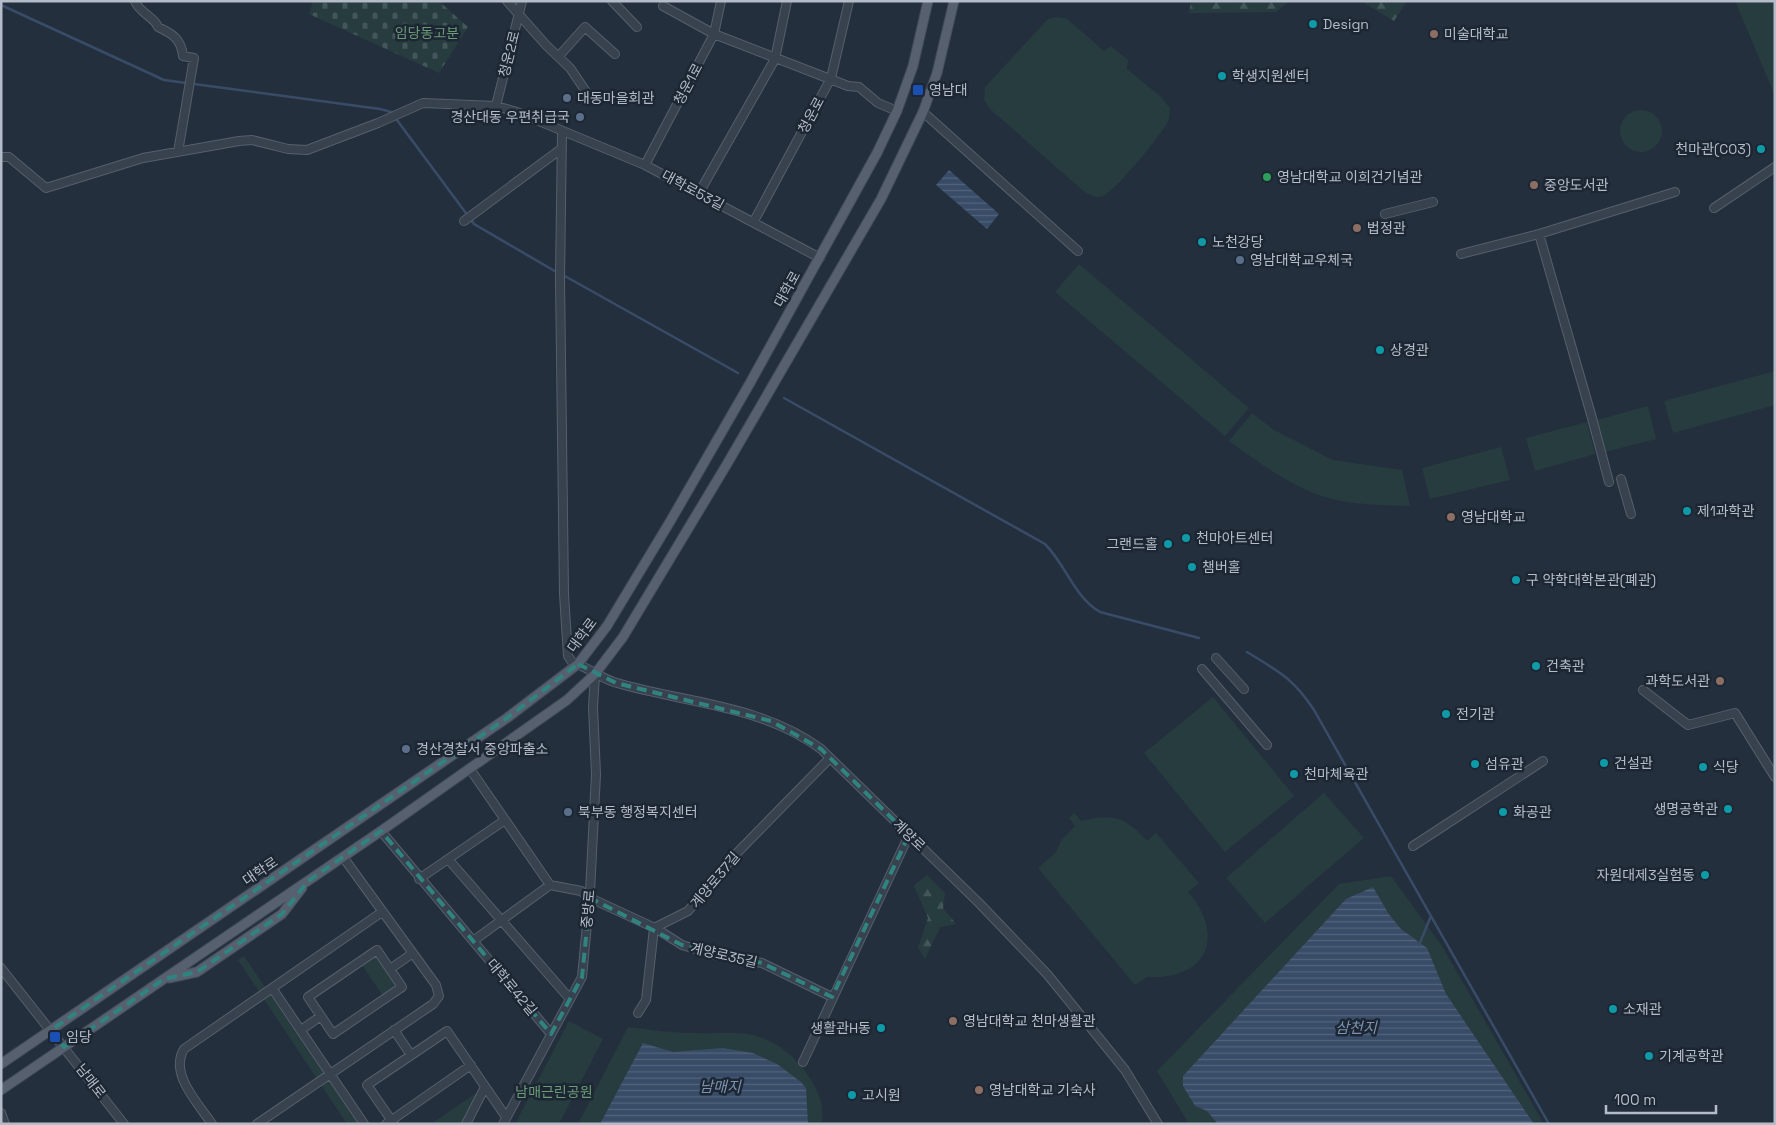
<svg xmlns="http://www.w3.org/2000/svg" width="1776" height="1125" viewBox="0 0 1776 1125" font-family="'Space Grotesk','Noto Sans KR',sans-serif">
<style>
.green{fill:#263c3f}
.forest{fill:url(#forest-firs)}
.cemetery{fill:url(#cemetery-stones)}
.water{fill:url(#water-rules)}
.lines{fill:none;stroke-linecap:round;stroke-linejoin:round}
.stream{stroke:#394c67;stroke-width:2.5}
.minor-casing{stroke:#565f6c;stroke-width:10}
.major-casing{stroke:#414a57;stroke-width:11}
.minor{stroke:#38414e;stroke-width:8}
.major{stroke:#56606e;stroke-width:9}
.marked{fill:none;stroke:#308480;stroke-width:4;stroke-dasharray:10 6;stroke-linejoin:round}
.culture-dot{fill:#0f9aa8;stroke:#1d2633;stroke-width:2}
.education-dot{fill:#8d6e63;stroke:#1d2633;stroke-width:2}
.transit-dot{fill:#1a4fb4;stroke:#1d2633;stroke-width:2}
.service-dot{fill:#5c6f8a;stroke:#1d2633;stroke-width:2}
.leisure-dot{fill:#2e9e5b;stroke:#1d2633;stroke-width:2}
.labels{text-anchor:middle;stroke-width:5;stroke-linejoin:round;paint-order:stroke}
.poi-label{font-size:14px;fill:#b4bcc9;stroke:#1d2633;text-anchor:start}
.park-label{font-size:14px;fill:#6b9a76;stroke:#1d2633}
.street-label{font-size:14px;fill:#b4bcc9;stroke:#1d2633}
.water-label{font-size:15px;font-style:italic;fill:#7c92b1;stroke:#1d2633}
</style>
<defs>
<pattern id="forest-firs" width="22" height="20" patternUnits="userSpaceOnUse" patternTransform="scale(1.25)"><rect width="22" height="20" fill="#263c3f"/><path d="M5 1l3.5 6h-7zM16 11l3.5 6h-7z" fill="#435659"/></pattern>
<pattern id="cemetery-stones" width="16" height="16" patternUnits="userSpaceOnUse" patternTransform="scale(1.25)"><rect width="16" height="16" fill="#263c3f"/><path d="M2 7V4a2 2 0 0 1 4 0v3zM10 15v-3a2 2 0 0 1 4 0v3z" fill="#435659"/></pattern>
<pattern id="water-rules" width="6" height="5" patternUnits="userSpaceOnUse" patternTransform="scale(1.25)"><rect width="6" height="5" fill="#394c67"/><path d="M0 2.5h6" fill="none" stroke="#53647b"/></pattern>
</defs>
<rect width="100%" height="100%" fill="#242f3e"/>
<path class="green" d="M1735,1h40v90h-2z
M1058,17l9,2 37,32 7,-5 17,14 -1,9 33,27 10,12c-1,5 0,11 -3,15 -6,12 -52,69 -64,73 -8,3 -14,-2 -21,-6l-93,-82 -5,-9 1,-12 63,-68z
M1620 131a21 21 0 1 1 42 0a21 21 0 1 1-42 0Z
M1079,264l170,144 -24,28 -170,-144z
M1775,371v34l-102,28 -9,-32z
M1648,406l8,33 -51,13 -8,-32z
M1252,413l22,17 59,30 69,10 8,36c-33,-1 -69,-1 -99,-14 -30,-13 -56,-32 -82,-51z
M1587,422l8,32 -60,17 -9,-33z
M1501,447l9,33 -80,19 -8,-31z
M1213,697l81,99 -69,56 -81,-99z
M1324,793l40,45 -99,85 -39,-45z
M1074,813l7,8c31,-8 45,-4 66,20l9,-8 43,50 -11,9c39,44 18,89 -41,85l-12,8 -97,-117 18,-16 5,-11 14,-15 -6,-8z
M1391,876l51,70 102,178h-355l-32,-53 182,-187z
M377,950l25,37 -17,12 -25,-37z
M244,956l114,168h-11l-109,-164z
M569,1021l34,18 -44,85h-44z
M628,1027c23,3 46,6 69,6 22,1 45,-3 65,5 27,9 50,36 59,63 2,7 1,15 1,23h-244z
M485,1087l-19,37h-35z"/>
<path class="forest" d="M1191,1h98l-13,11 -87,1z
M1361,1h46l-13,20z
M927,875l18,18 -2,15 13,16 -16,3 -15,32 -7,-11 10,-30 -14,-32z"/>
<path class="cemetery" d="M313,1h129l-1,2 27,24 -29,46 -130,-59z"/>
<path class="water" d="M949,170l50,44 -12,15 -51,-44z
M1373,887l15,26 13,16 26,19 19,46 88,130h-316l-11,-13 -12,-5 -12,-20v-10l163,-177z
M643,1043l30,9 50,-4 30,5 24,11 24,18 5,6 2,36h-208z"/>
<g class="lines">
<path class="stream" d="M1,5l163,75 216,29 11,3 83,112 84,49
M563,275l175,98
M784,398l261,146c21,21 29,53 55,68l99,26
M1247,652c31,19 46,26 67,58l235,414
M1419,945l12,-29"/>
<defs>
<path id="minor" d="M135,1c4,12 20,16 23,26 15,7 23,12 25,29l11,2 -16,94
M507,1l39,44 24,23 19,28
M612,1l25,26
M663,6l51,28 134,52 11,1 19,16 19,8
M559,56l26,-29 30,27
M496,106l26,-105
M923,112l155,139
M562,132l-2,146 4,316 4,62 4,6c16,5 29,17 45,21 69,20 145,22 204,66l158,154 68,71 78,96 33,54
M1,157h8l37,31 97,-30 96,-17 13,-1 36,9 19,1 71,-27 45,-20 73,3 21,6 128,53 175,93
M645,165l69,-131 7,-33
M699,193l76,-134 12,-58
M1714,208l61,-41
M1385,214l48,-12
M464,221l97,-72
M754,221l77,-143 18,-77
M1539,234l53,184 17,64
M1461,254l78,-20 136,-42
M1621,479l10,35
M1216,658l28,31
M1202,669l65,76
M1643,690l45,35 47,-12 40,64
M470,769l80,116 31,6 9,7 67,31 25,16 33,10 47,8 70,34
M381,831l170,203
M1413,846l130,-85
M448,859l122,140
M419,879l86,-59
M473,941l77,-56
M377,950l25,37 -69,47 -25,-37z
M1,968l123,156
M390,969l23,-16
M272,988l92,136
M638,1013l8,-13 8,-72 34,-17 46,-55 96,-98
M301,1030l20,-14
M394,1030l17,25
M803,1062l106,-227
M1,1113l4,11
M212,1124c-14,-21 -43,-50 -28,-75l198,-137
M257,1124l176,-120 6,-8 -3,-11 -93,-128
M386,1124l85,-59
M394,1124l-27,-39 80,-54 59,86
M466,1124l19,-37
M503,1124l79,-147 8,-85 6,-118 -3,-67 2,-33"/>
<path id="major" d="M169,978l28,-6 85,-58 20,-26
M1,1064l506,-346 71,-54 29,-38 64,-106 79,-137 127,-230 20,-42 16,-45 15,-65
M1,1090l380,-259 186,-131 28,-26 28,-37 104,-173 154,-265 42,-87 14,-39 17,-72"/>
</defs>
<use href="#minor" class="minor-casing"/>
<use href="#major" class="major-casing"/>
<use href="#minor" class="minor"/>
<use href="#major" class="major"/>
</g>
<path class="marked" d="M578,664l38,19 155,38 50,28 88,86 -77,162 -70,-34 -80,-18 -92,-47 -8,79 -31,57 -170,-203 -73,50 -26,33 -85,58 -33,7 -100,68 -13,-17 456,-312z"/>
<g class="culture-dot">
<circle cx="1313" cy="24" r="5"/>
<circle cx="1222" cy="76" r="5"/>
<circle cx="1761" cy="149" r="5"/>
<circle cx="1202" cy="242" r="5"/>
<circle cx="1380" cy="350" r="5"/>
<circle cx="1687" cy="511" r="5"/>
<circle cx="1186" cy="538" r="5"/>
<circle cx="1168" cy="544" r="5"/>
<circle cx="1192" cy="567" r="5"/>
<circle cx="1516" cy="580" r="5"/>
<circle cx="1536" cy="666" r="5"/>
<circle cx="1446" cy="714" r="5"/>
<circle cx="1604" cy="763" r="5"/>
<circle cx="1475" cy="764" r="5"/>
<circle cx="1703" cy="767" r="5"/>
<circle cx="1294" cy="774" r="5"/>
<circle cx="1728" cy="809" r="5"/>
<circle cx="1503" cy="812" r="5"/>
<circle cx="1705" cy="875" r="5"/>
<circle cx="1613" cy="1009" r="5"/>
<circle cx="881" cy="1028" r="5"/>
<circle cx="1649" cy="1056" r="5"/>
<circle cx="852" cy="1095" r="5"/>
</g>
<g class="education-dot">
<circle cx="1434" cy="34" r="5"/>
<circle cx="1534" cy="185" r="5"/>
<circle cx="1357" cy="228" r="5"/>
<circle cx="1451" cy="517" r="5"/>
<circle cx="1720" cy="681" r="5"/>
<circle cx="953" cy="1021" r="5"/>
<circle cx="979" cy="1090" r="5"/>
</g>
<g class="transit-dot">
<rect x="912" y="84" width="12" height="12" rx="2.5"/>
<rect x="49" y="1031" width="12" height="12" rx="2.5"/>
</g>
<g class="service-dot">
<circle cx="567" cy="98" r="5"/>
<circle cx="580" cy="117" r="5"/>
<circle cx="1240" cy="260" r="5"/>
<circle cx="406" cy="749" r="5"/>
<circle cx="568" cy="812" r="5"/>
</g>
<circle class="leisure-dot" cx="1267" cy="177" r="5"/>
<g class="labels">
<g class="poi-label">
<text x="1323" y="29">Design</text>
<text x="1444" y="39">미술대학교</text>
<text x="1232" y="81">학생지원센터</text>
<text x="929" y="95">영남대</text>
<text x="577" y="103">대동마을회관</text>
<text x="570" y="122" text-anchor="end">경산대동 우편취급국</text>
<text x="1751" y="154" text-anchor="end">천마관(C03)</text>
<text x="1277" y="182">영남대학교 이희건기념관</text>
<text x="1544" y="190">중앙도서관</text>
<text x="1367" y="233">법정관</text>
<text x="1212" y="247">노천강당</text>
<text x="1250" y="265">영남대학교우체국</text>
<text x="1390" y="355">상경관</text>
<text x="1697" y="516">제1과학관</text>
<text x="1461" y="522">영남대학교</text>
<text x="1196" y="543">천마아트센터</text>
<text x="1158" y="549" text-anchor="end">그랜드홀</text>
<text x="1202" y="572">챔버홀</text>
<text x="1526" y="585">구 약학대학본관(폐관)</text>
<text x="1546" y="671">건축관</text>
<text x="1710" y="686" text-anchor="end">과학도서관</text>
<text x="1456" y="719">전기관</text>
<text x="416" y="754">경산경찰서 중앙파출소</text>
<text x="1614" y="768">건설관</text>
<text x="1485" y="769">섬유관</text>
<text x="1713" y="772">식당</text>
<text x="1304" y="779">천마체육관</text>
<text x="1718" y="814" text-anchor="end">생명공학관</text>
<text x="578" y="817">북부동 행정복지센터</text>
<text x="1513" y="817">화공관</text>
<text x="1695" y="880" text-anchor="end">자원대제3실험동</text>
<text x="1623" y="1014">소재관</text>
<text x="963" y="1026">영남대학교 천마생활관</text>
<text x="871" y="1033" text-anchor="end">생활관H동</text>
<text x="66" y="1042">임당</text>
<text x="1659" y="1061">기계공학관</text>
<text x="989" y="1095">영남대학교 기숙사</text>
<text x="862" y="1100">고시원</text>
</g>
<g class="park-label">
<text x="427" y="38">임당동고분</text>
<text x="554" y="1097">남매근린공원</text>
</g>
<g class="street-label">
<text transform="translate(509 54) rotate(-76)" y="5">청운2로</text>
<text transform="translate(688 84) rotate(-62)" y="5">청운1로</text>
<text transform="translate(811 115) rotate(-62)" y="5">청운로</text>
<text transform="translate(693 190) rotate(28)" y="5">대학로53길</text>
<text transform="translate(787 289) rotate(-61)" y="5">대학로</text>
<text transform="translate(582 635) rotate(-53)" y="5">대학로</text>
<text transform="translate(909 835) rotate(44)" y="5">계양로</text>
<text transform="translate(260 871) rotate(-34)" y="5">대학로</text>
<text transform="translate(715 880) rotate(-50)" y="5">계양로37길</text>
<text transform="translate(588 909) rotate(-85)" y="5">중방로</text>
<text transform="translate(724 955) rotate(13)" y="5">계양로35길</text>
<text transform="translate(512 987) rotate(50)" y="5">대학로42길</text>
<text transform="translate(91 1081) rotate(52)" y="5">남매로</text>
</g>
<g class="water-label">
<text x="1356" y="1033">삼천지</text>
<text x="720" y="1092">남매지</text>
</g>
</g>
<rect width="1776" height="1125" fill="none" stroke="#b4bcc9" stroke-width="5"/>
<path d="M1606 1105v8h110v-8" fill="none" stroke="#b4bcc9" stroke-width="2.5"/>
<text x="1614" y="1105" font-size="15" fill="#b4bcc9" stroke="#1d2633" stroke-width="4" paint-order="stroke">100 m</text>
</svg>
